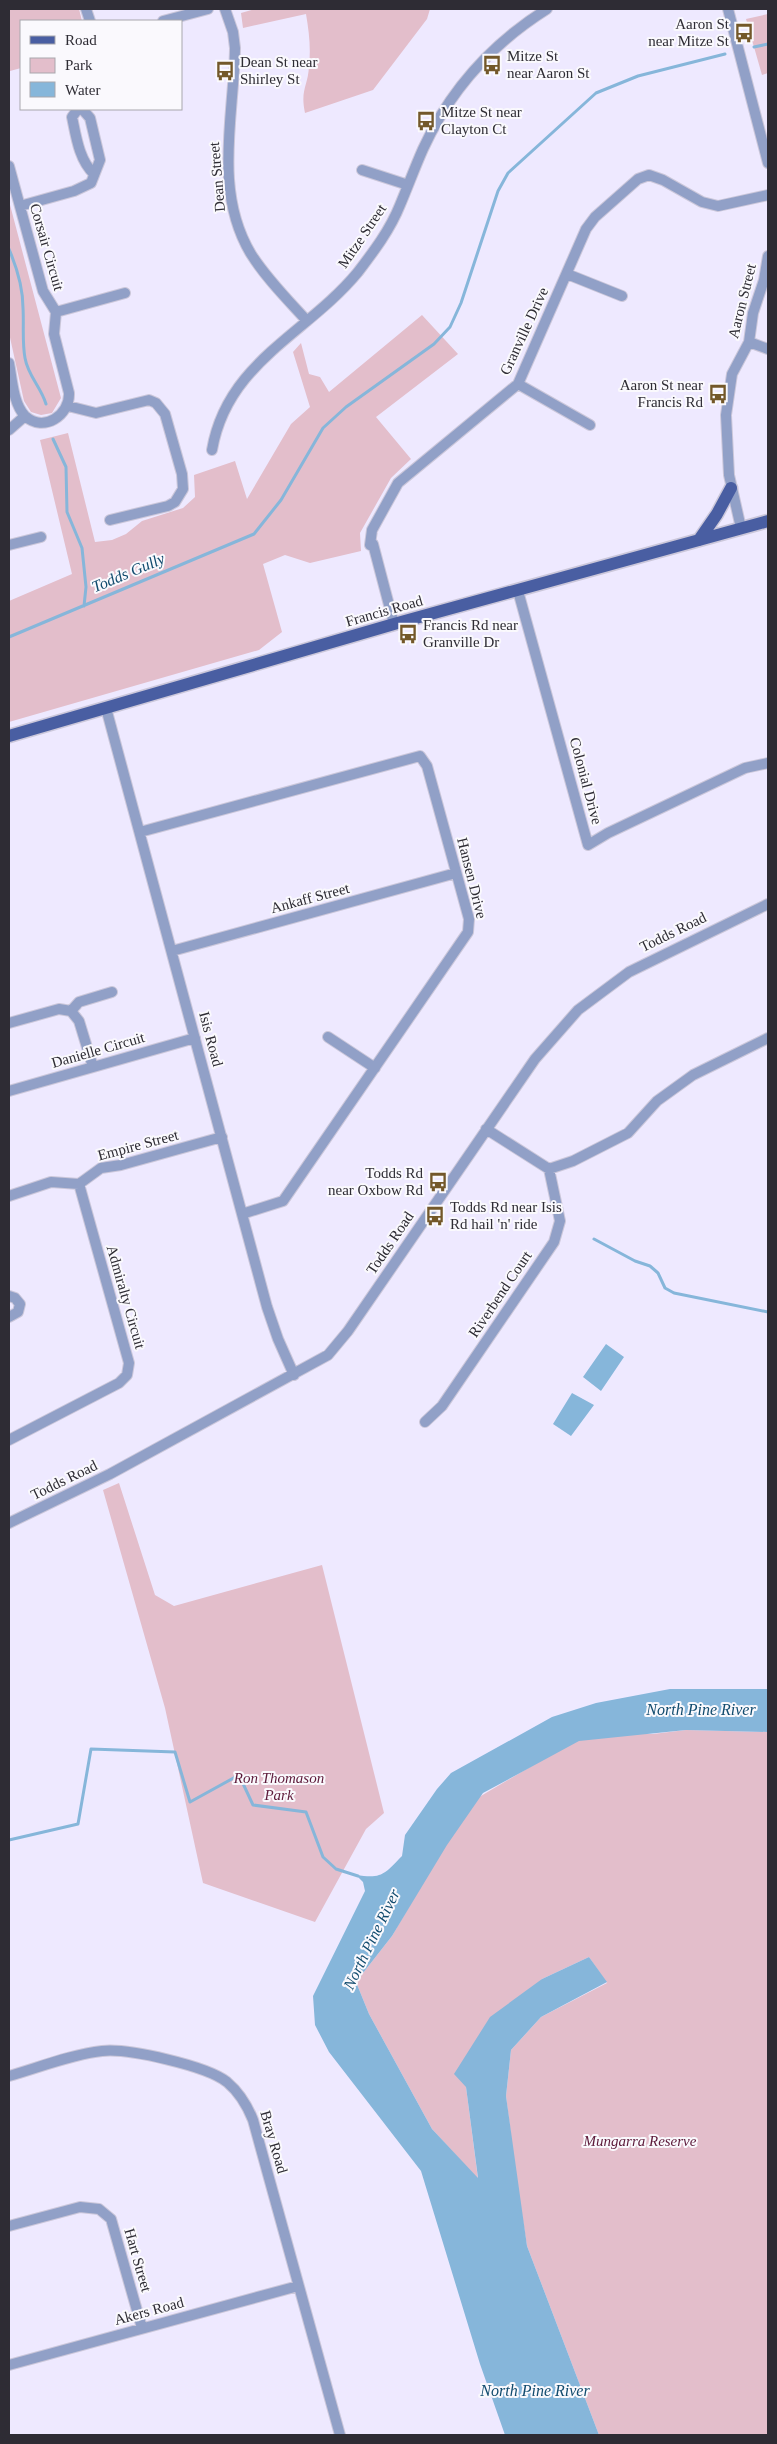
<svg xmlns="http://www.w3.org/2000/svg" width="777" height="2444" viewBox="0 0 777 2444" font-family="Georgia,serif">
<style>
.green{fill:#e3becb}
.water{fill:#86b6da}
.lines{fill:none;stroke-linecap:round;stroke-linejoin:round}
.stream{stroke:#86b6da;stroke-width:3}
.minor-casing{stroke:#cbc7da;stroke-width:12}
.major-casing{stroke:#cbc7da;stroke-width:15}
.minor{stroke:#91a0c7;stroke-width:10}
.major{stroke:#495ea2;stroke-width:12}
.labels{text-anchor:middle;stroke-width:4;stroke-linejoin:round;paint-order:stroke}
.poi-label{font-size:15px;fill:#2e2c34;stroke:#faf9fd;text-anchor:start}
.street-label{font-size:15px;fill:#2e2c34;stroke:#faf9fd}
.park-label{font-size:15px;font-style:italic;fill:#5d1a3a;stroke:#faf9fd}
.water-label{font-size:16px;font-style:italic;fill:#114b6e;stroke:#faf9fd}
</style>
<rect width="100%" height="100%" fill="#eee9ff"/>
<path class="green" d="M9,9h70l3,12h-61v47l-11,3z
M255,9h175l-3,10 -54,71 -68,23c-5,-24 3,-26 4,-47 2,-18 0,-34 -3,-52l-63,14 -2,-15z
M768,14v59l-6,2 -16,-56z
M9,201l52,197 -9,15 -11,2 -10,-3 -7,-11 -15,-68z
M422,315l36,39 -82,63 35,42 -20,19 -31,55 1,18 -51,12 -25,-8 -22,9 19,68 -23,18 -250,72v-121l63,-27 -32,-134 28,-7 27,109 17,-2 14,-6 16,-13 41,-13 12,-11 -1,-22 41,-14 12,38 44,-75 19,-17 -17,-55 8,-9 8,31 11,3 9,15z
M119,1483l36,112 19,11 148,-41 62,248 -18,16 -51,93 -112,-39 -38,-175 -62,-218z
M686,1730l82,2v703h-169l-72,-189 -11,-69 -7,-24 2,-18 -5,-39 5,-46 30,-33 66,-34 -18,-26 -47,22 -76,108 12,92 -46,-50 -63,-115 -13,-32 36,-46 77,-133 117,-69h67z"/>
<path class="water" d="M606,1344l18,13 -23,34 -18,-14z
M572,1393l22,12 -23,31 -18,-12z
M670,1689h98v43l-82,-2 -107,11 -96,52 -36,52 -55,91 -36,46 13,32 63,115 46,49 -12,-91 -12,-13 36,-57 52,-38 47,-22 18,25 -66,35 -30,33 -5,46 21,150 72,189h-94l-25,-71 -59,-193 -92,-119 -14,-27 -2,-29 52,-105 -2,-9 -7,-7c27,4 28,-1 46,-19l3,-21 32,-46 14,-16 101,-56 44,-14z"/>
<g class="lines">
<path class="stream" d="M754,47l14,-3
M9,249c8,19 14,38 14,59 1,17 -1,34 2,50 3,18 16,29 21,46
M53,439l13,28 1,45 15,36 4,39 -2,19
M9,637l245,-103 27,-34 42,-72 23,-21 88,-63 16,-17 11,-24 37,-112 10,-18 88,-80 42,-17 87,-22
M594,1239l41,22 15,5 8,7 7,15 9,5 94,19
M9,1840l69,-16 13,-75 84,3 15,50 49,-27 14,30 53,7 17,45 13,12 22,7"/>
<defs>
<path id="minor" d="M86,9l4,12
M225,9l8,23 2,16c-1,68 -22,143 16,206 15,24 37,46 56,67
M728,9l40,154
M163,21l45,-12
M9,166l34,125 13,21 -2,22 15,59c1,22 -25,40 -44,23 -12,-12 -13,-38 -16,-53
M362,170l46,15
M20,206l54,-15 17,-8 9,-23 -10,-42 -7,-8 -5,-1 -6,8c4,19 7,43 22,57
M567,274l55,22
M56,312l69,-19
M749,342l19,7
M518,384l72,41
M68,406l28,7 53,-13 7,3 9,11 17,60 1,15 -8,13 -7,4 -58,14
M9,430l16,-14
M212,450c15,-88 95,-116 146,-178 16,-21 32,-42 42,-67 8,-19 15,-38 23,-56 27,-59 70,-106 124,-140
M741,528l-12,-53 -3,-60 6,-41 17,-32 4,-29 11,-33 4,-24
M9,545l32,-8
M518,591l70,254 20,-12 137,-65 23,-5
M394,624l-21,-80 -3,1 2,-15 26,-47 120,-99 68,-155 9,-12 43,-38 11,-4 14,5 39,22 16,4 50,-11
M106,708l161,599 11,32 16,36
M140,832l280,-76 7,10 42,153 -1,13 -185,269 -41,13
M172,951l284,-78
M71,1011l8,-9 33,-10
M9,1023l50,-14 12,2 8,10 14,46
M328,1037l47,31
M9,1091l186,-53
M486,1129l63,40 24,-8 55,-28 29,-32 36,-26 75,-37
M9,1196l42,-14 28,2 22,-16 20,-3 101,-28
M9,1296l6,2 5,6 -2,8 -9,5
M425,1422l17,-16 112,-164 6,-21 -11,-52
M9,1440l110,-57 8,-8 2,-12 -50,-179
M9,1523l101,-49 218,-119 20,-24 187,-272 43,-49 51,-38 139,-68
M9,2076c28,-8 64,-22 93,-25 26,-3 105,15 125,31 13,11 20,23 26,38l87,315
M9,2226l71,-19 19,2 12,10 31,109
M9,2365l289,-79"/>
<path id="major" d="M699,540l18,-26 14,-26
M9,736l385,-112 374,-103"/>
</defs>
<use href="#minor" class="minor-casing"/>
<use href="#major" class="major-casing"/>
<use href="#minor" class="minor"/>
<use href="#major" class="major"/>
</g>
<defs>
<symbol id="bus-bare" viewBox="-9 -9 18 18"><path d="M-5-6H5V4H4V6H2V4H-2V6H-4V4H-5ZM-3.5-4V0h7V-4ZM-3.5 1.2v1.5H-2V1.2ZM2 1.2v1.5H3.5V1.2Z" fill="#73582a" stroke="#faf9fd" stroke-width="2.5" paint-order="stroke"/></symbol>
</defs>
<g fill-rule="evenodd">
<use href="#bus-bare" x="730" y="19" width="28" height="28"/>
<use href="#bus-bare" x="478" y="51" width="28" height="28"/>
<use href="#bus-bare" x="211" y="57" width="28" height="28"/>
<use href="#bus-bare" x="412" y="107" width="28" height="28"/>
<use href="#bus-bare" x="704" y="380" width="28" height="28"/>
<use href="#bus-bare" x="394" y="620" width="28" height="28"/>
<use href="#bus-bare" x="424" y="1168" width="28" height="28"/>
<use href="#bus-bare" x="421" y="1202" width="28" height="28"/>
</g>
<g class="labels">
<g class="poi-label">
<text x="729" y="29" text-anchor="end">Aaron St<tspan x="729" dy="17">near Mitze St</tspan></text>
<text x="507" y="61">Mitze St<tspan x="507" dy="17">near Aaron St</tspan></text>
<text x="240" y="67">Dean St near<tspan x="240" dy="17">Shirley St</tspan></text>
<text x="441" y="117">Mitze St near<tspan x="441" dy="17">Clayton Ct</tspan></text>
<text x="703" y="390" text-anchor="end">Aaron St near<tspan x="703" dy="17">Francis Rd</tspan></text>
<text x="423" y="630">Francis Rd near<tspan x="423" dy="17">Granville Dr</tspan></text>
<text x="423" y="1178" text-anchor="end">Todds Rd<tspan x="423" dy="17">near Oxbow Rd</tspan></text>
<text x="450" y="1212">Todds Rd near Isis<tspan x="450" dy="17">Rd hail 'n' ride</tspan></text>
</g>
<g class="street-label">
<text transform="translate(217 177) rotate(-95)" y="5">Dean Street</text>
<text transform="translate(362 236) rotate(-56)" y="5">Mitze Street</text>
<text transform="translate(47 247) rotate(74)" y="5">Corsair Circuit</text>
<text transform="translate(742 301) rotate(-76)" y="5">Aaron Street</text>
<text transform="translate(524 331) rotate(-65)" y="5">Granville Drive</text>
<text transform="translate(384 611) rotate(-16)" y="5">Francis Road</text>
<text transform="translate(586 781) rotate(75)" y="5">Colonial Drive</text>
<text transform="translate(472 878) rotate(76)" y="5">Hansen Drive</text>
<text transform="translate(310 898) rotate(-15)" y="5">Ankaff Street</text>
<text transform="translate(673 932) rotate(-26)" y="5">Todds Road</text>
<text transform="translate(211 1039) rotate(75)" y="5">Isis Road</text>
<text transform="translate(98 1050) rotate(-16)" y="5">Danielle Circuit</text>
<text transform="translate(138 1145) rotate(-15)" y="5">Empire Street</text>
<text transform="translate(390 1243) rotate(-56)" y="5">Todds Road</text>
<text transform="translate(500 1294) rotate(-56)" y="5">Riverbend Court</text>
<text transform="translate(126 1297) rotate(74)" y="5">Admiralty Circuit</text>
<text transform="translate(64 1480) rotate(-26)" y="5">Todds Road</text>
<text transform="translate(274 2142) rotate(74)" y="5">Bray Road</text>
<text transform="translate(138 2260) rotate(74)" y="5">Hart Street</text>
<text transform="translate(149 2311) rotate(-15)" y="5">Akers Road</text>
</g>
<g class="park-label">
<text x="279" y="1783">Ron Thomason<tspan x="279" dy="17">Park</tspan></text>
<text x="640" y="2146">Mungarra Reserve</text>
</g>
<g class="water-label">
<text transform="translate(128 572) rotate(-23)" y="6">Todds Gully</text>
<text x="701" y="1715">North Pine River</text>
<text transform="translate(371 1939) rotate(-64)" y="6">North Pine River</text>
<text x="535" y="2396">North Pine River</text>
</g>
</g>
<rect width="777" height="2444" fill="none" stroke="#2e2c34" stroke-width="20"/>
<rect x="20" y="20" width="162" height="90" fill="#faf9fd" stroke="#a8a7ad"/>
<rect x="30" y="36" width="25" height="8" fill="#495ea2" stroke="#a8a7ad"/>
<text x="65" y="45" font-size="15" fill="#2e2c34">Road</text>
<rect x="30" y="58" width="25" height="15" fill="#e3becb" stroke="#a8a7ad"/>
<text x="65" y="70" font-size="15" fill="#2e2c34">Park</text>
<rect x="30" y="82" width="25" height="15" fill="#86b6da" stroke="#a8a7ad"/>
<text x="65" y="95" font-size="15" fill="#2e2c34">Water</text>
</svg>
